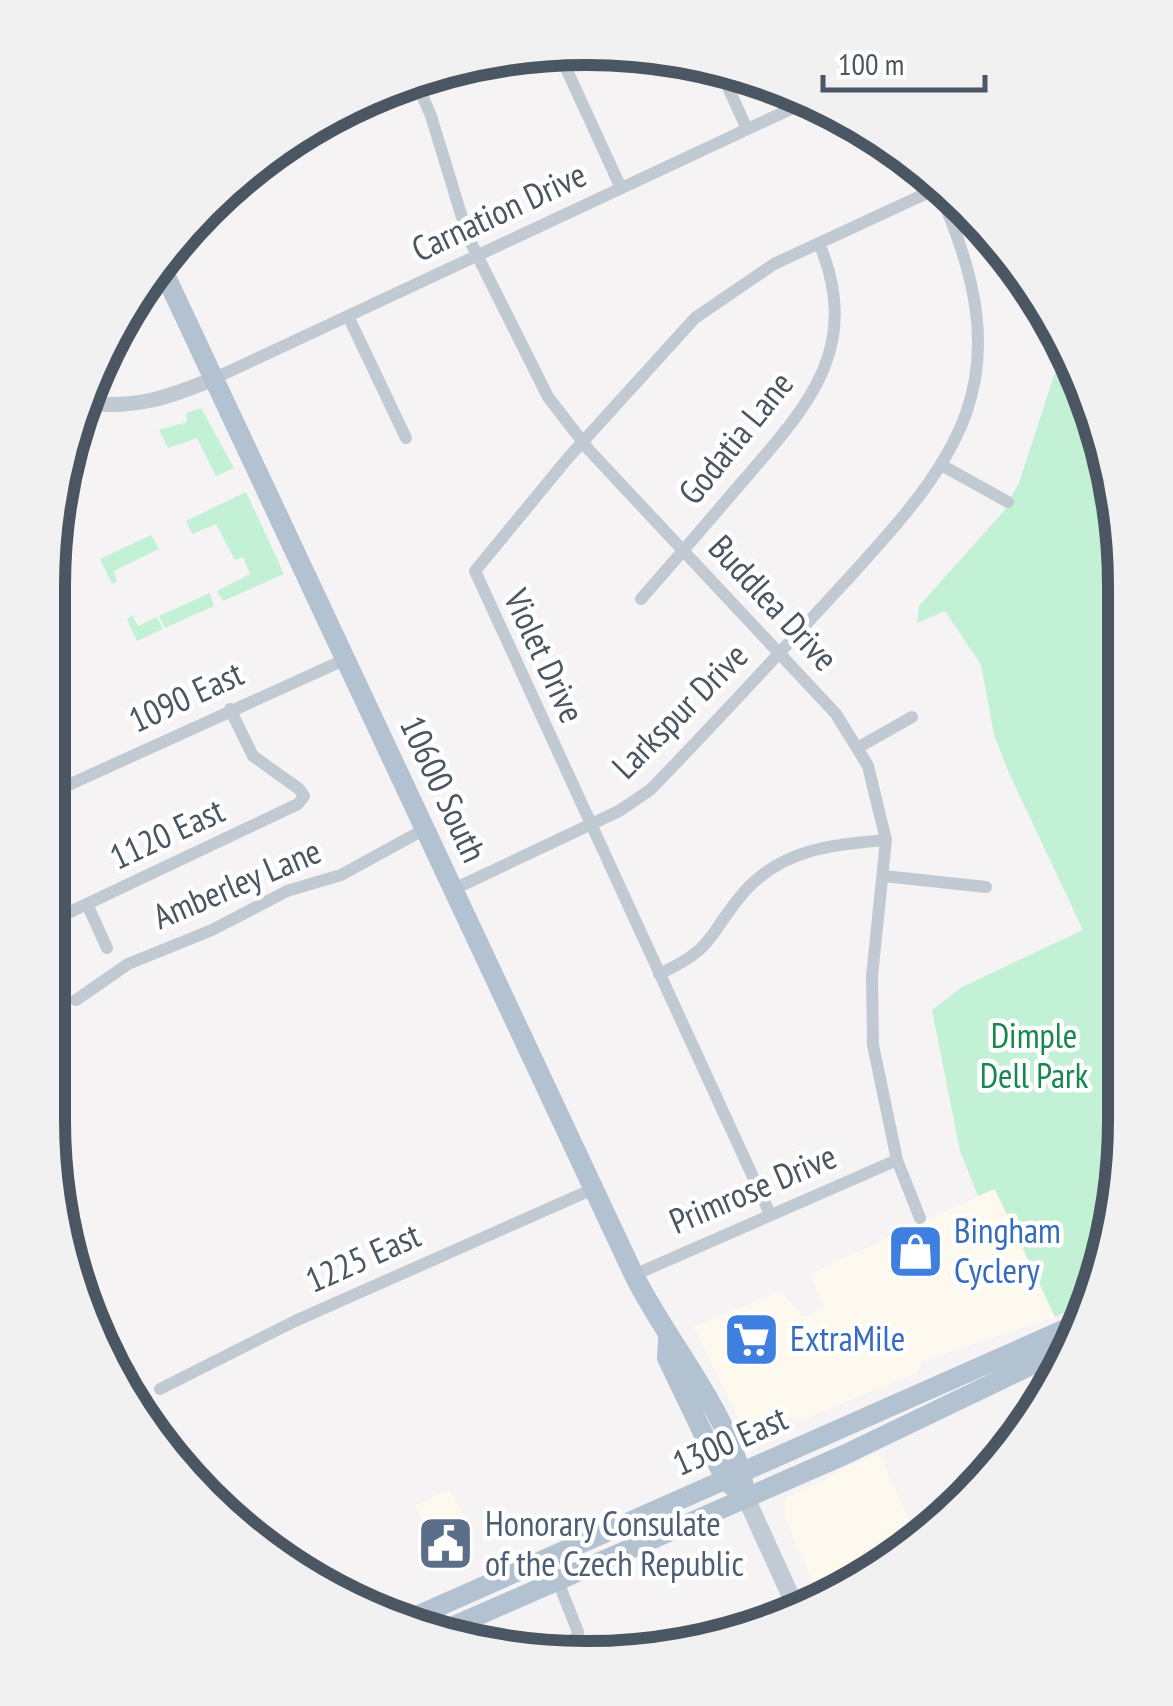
<svg xmlns="http://www.w3.org/2000/svg" width="1173" height="1706" viewBox="0 0 1173 1706" font-family="'PT Sans Narrow',sans-serif">
<style>
.commercial{fill:#fdf9ef}
.green{fill:#c3f1d5}
.lines{fill:none;stroke-linecap:round;stroke-linejoin:round}
.minor{stroke:#c1cad2;stroke-width:12}
.tertiary{stroke:#c1cad2;stroke-width:15}
.secondary{stroke:#c1cbd6;stroke-width:18}
.primary{stroke:#b3c2d1;stroke-width:20}
.labels{text-anchor:middle;stroke-width:9;stroke-linejoin:round;paint-order:stroke}
.street-label{font-size:35px;fill:#4a5661;stroke:#fff}
.park-label{font-size:35px;fill:#17864f;stroke:#fff}
.shop-label{font-size:35px;fill:#366cbe;stroke:#fff;text-anchor:start}
.service-label{font-size:35px;fill:#4e5e75;stroke:#fff;text-anchor:start}
.rim{fill:none;stroke:#4a5661;stroke-width:12}
</style>
<rect width="100%" height="100%" fill="#f5f3f3"/>
<path class="commercial" d="M994,1189l61,128 -133,44 -4,11 -118,49 -11,-3 -36,17 -9,-5 -51,-104 83,-33 11,4 15,19h5l18,-10 -15,-32z
M878,1452l39,85 -94,67 -39,-88 1,-17z
M449,1490l20,33 -5,3 10,22 -32,15 -27,-58z"/>
<path class="green" d="M1057,330l13,18 45,134 10,637 -36,182 -34,16 -60,-128 -17,7 -18,-45 -28,-141 30,-23 121,-57 -75,-159 -14,-36 -13,-70 -36,-54 -28,12 2,-17 84,-94 16,-29 37,-114z
M201,408l33,60 -18,8 -19,-38 -29,10 -9,-18 28,-8 -1,-9z
M246,492l38,82 -61,27 -6,-10 33,-17 -7,-17 -8,3 -19,-36 -24,10 -6,-13z
M151,535l8,14 -45,22 3,11 -5,2 -12,-25z
M210,593l4,13 -49,22 -6,-12z
M132,615l6,11 19,-9 6,12 -26,12 -10,-22z"/>
<g class="lines">
<path class="minor" d="M559,53l62,135
M722,74l25,55
M416,81l15,35 37,121 80,160 41,53 247,264 32,52 18,74 -14,136 1,69 24,115 23,58
M348,316l58,122
M213,379l597,-279
M943,466l65,36
M641,599c34,-39 68,-78 101,-117 66,-76 121,-134 77,-239
M859,747l53,-30
M53,792l293,-133
M884,876l102,11
M454,889l165,-78 31,-21c59,-60 115,-122 173,-184 136,-147 206,-220 112,-423
M87,904l20,44
M51,921l247,-117 6,-8 -5,-7 -46,-33 -23,-47
M659,974c59,-27 49,-41 86,-83 39,-43 88,-46 141,-51
M76,1000l52,-36 84,-34 75,-39 54,-16 84,-46
M770,1214l-295,-643 93,-113 127,-140 79,-54 166,-77
M634,1275l263,-115
M160,1389l135,-68 298,-132
M554,1653l20,-11 4,-10 -21,-53"/>
<path class="tertiary" d="M87,403c48,6 83,-6 126,-24"/>
<path class="secondary" d="M746,1498l52,114"/>
<path class="primary" d="M160,264l474,1011c36,73 100,140 112,223
M668,1340l-1,18 58,121 8,8
M401,1623l685,-303
M438,1633l406,-178 227,-109"/>
</g>
<defs>
<symbol id="shop-square" viewBox="-11 -11 22 22"><rect x="-9" y="-9" width="18" height="18" rx="4" fill="#3f7fe0" stroke="#fff"/><path d="M-5-2.5h2.3a2.7 3.5 0 0 1 5.4 0H5L5.5 6h-11ZM-1.5-2.5h3a1.5 2.3 0 0 0-3 0Z" fill="#fff"/></symbol>
<symbol id="supermarket-square" viewBox="-11 -11 22 22"><rect x="-9" y="-9" width="18" height="18" rx="4" fill="#3f7fe0" stroke="#fff"/><path d="M-6-5.5h2.5l.6 2H6L4.5 2H-2.5L-4.4-4H-6ZM-1.5 3.2a1.3 1.3 0 1 0 .1 0ZM3 3.2a1.3 1.3 0 1 0 .1 0Z" fill="#fff"/></symbol>
<symbol id="civic-square" viewBox="-11 -11 22 22"><rect x="-9" y="-9" width="18" height="18" rx="4" fill="#5c6f8a" stroke="#fff"/><path d="M-.6-6.5H3V-4.5H.6V-3L4-1V1h2V6H-6V1h2V-1L-.6-3ZM-1.2 2.5V6h2.4V2.5Z" fill="#fff"/></symbol>
</defs>
<g fill-rule="evenodd">
<use href="#shop-square" x="884" y="1220" width="63" height="63"/>
<use href="#supermarket-square" x="720" y="1308" width="63" height="63"/>
<use href="#civic-square" x="414" y="1512" width="63" height="63"/>
</g>
<g class="labels">
<g class="street-label">
<text transform="translate(499 212) rotate(-25)" y="12">Carnation Drive</text>
<text transform="translate(736 438) rotate(-51)" y="12">Godatia Lane</text>
<text transform="translate(773 603) rotate(47)" y="12">Buddlea Drive</text>
<text transform="translate(544 656) rotate(65)" y="12">Violet Drive</text>
<text transform="translate(186 697) rotate(-25)" y="12">1090 East</text>
<text transform="translate(680 711) rotate(-45)" y="12">Larkspur Drive</text>
<text transform="translate(443 789) rotate(65)" y="12">10600 South</text>
<text transform="translate(167 834) rotate(-25)" y="12">1120 East</text>
<text transform="translate(237 884) rotate(-23)" y="12">Amberley Lane</text>
<text transform="translate(753 1189) rotate(-23)" y="12">Primrose Drive</text>
<text transform="translate(363 1258) rotate(-24)" y="12">1225 East</text>
<text transform="translate(730 1441) rotate(-24)" y="12">1300 East</text>
</g>
<g class="park-label">
<text x="1034" y="1048">Dimple<tspan x="1034" dy="40">Dell Park</tspan></text>
</g>
<g class="shop-label">
<text x="954" y="1243">Bingham<tspan x="954" dy="40">Cyclery</tspan></text>
<text x="790" y="1351">ExtraMile</text>
</g>
<g class="service-label">
<text x="485" y="1536">Honorary Consulate<tspan x="485" dy="40">of the Czech Republic</tspan></text>
</g>
</g>
<path d="M0 0H1173V1706H0ZM586 65H587A521 521 0 0 1 1108 586V1120A521 521 0 0 1 587 1641H586A521 521 0 0 1 65 1120V586A521 521 0 0 1 586 65Z" fill="#f1f1f2" fill-rule="evenodd"/>
<path class="rim" d="M586 65H587A521 521 0 0 1 1108 586V1120A521 521 0 0 1 587 1641H586A521 521 0 0 1 65 1120V586A521 521 0 0 1 586 65Z"/>
<path d="M823 75v15h162v-15" fill="none" stroke="#4a5661" stroke-width="5"/>
<text x="838" y="75" font-size="30" fill="#4a5661" stroke="#ffffff" stroke-width="8" paint-order="stroke">100 m</text>
</svg>
